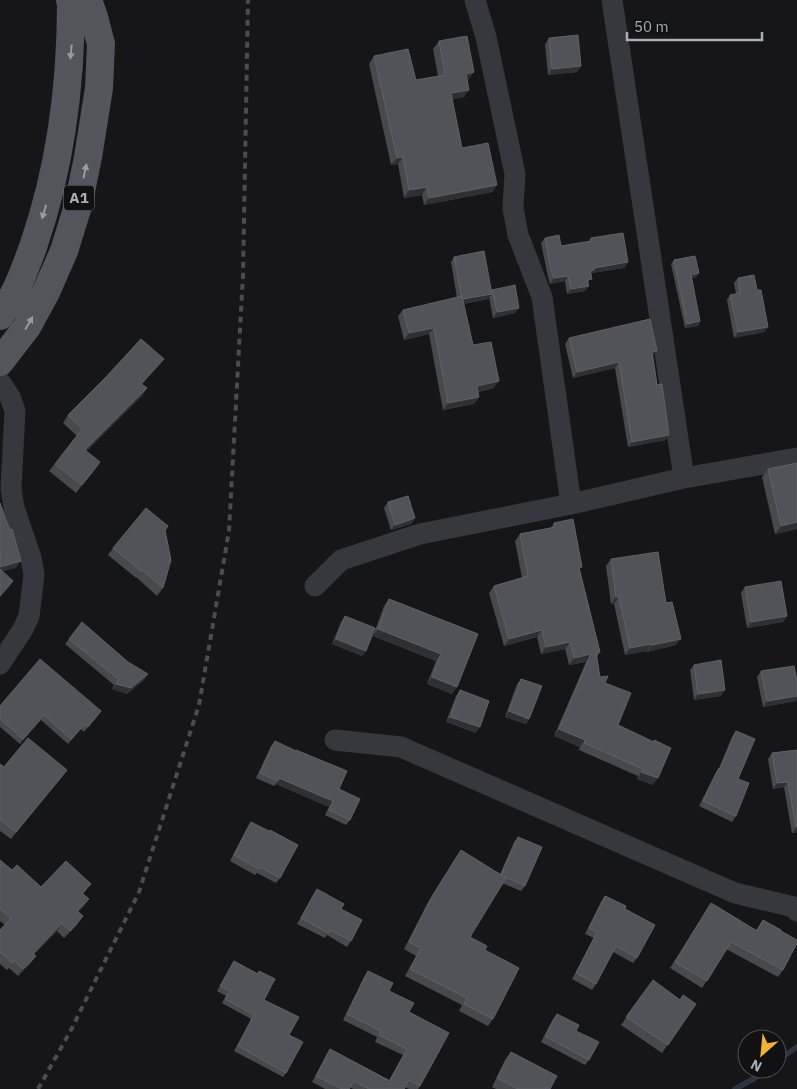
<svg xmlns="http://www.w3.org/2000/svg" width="797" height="1089" viewBox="0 0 797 1089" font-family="'IBM Plex Sans',sans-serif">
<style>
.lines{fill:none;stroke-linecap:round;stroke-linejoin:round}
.stream{stroke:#2c353c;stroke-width:5.5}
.street{stroke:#37383d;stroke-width:21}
.primary{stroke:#53555c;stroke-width:28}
.rail{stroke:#4a4c52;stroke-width:4;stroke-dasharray:6 5;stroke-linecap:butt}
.wall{fill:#47494d}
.shaded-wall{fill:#2f3033}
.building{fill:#525359;stroke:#5f6168}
.oneway{fill:#979ba6}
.labels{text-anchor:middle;stroke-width:4;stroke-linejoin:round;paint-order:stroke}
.shield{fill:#111113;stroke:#7b7e86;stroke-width:1}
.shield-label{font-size:15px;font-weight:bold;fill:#a8adb8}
</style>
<rect width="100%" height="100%" fill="#161618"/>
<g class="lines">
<path class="stream" d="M777,1061l20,-14
M735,1089l20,-11 11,-9"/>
<path class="street" d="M475,0l11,37 29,137 -2,34 5,27 24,62 29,207
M612,0l72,478
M0,382l10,15 5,14 -4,77 3,20 17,50 3,16 -5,42 -6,13 -23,35
M315,586l26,-26 79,-26 151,-30 113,-26 113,-20
M335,740l66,7 334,146 59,14 3,4"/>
<path class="primary" d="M0,316c16,-21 25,-47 34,-72 27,-79 37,-158 37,-241l-1,-3
M0,362l27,-35 19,-35 18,-41 14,-45 10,-49 11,-69 2,-44 -7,-27 -6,-17"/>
<path class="rail" d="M38,1089l33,-59 68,-138 60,-187 30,-174 14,-256 5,-275"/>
</g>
<path class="wall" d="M549,38l32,28 -4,6 -29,3 -3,-31z
M439,41l29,39 -4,17 -12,2 10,49 35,37 -5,7 -68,13 -2,-10 -18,3 -6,-34 -7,1 -22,-101 5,-8 42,24 22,-4 -5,-27z
M545,238l16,8 28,-5 2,-3 37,24 -4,6 -32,5 -7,18 -18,3 -2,-13 -15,3 -2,-7 -7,-34z
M454,257l37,35 1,-2 23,23 -22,5 -4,-21 -1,2 -25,5 10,41 21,43 -16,4 1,5 -5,7 -31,6 -14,-76 -25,6 -6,-24 5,-6 54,-12 -6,-36z
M674,260l25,13 -3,4 -4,1 8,43 -2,5 -13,2 -14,-64z
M738,278l19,12 11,37 -4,5 -30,6 -7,-38 3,-5 6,-1 -2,-11z
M569,338l84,18 13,84 -38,7 -13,-79 -42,10 -8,-34z
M158,366l-16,18 5,4 -5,8 -56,55 14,11 -24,31 -27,-22 28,-35 -14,-13 5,-8z
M797,463v66l-22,5 -13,-57 6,-8z
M388,502l27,16 -4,6 -20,6 -7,-22z
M554,523l26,47 20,82 -3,5 3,20 5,6 13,42 35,60 -16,-6 1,-3 -59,-26 1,-3 -26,-11 32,-74 -17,3 -4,-16 -24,5 -4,-17 -33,9 -15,-53 5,-7 28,-8 -7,-37 5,-7 31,-6z
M168,526l-3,5 -2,57 -6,8 -21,-19v1l-28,-23 5,-7z
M611,559l65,86 -29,7v-1l-22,4 -11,-51h-3l-5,-38z
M745,587l42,29 -4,6 -36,6 -6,-35z
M389,599l89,35 -26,60 -25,-10 9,-23 -63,-25 11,-30z
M345,616l17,40 -30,-12 9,-22z
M69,639l75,41 -17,14 -15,-5 2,-4 -49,-41z
M694,665l27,31 -27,4 -4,-30z
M761,671l35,30 -33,6 -6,-30z
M521,679l8,40 -3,5 -21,-7 12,-33z
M460,690l16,43 -30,-11 10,-26z
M0,706l101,5 -17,21 -3,-3 -13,15 -27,-24 -21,24 -20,-17z
M736,731l2,48 -2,37 -4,6 -33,-16 16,-32 4,-6 13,-31z
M275,741l64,48 11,31 -4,5 -21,-10 4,-8 -53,-23 -2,2 -18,-8 15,-32z
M797,750v82l-5,1 -8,-46 -11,2 -5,-30 4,-6z
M0,764l4,3 63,3 -56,69 -11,-8z
M251,822l29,56 -4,5 -19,-10 -2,2 -25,-14 17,-33z
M518,837l7,49 -4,5 -19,-8 -32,54 15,13 8,69 -5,7 -29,-15 3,-6 -57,-29 11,-20 -12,-7 24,-47 33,-52 39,24 14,-32z
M0,860l12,10 29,17 50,-3 -8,10 6,5 -5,7 -6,6 5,4 -5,8 -14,14 -7,-7 -23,23 2,2 -5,7 -13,13 -9,-8 -2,2 -7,-6v-34l5,-5 -5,-4z
M317,889l34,52 -4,6 -20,-12 -2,3 -28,-14 16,-29z
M605,896l20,13 12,49 -4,5 -20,-11 -17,32 -4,6 -20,-11 22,-41 -9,-4 16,-32z
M711,903l45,27 7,-10 18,11 2,39 -5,7 -52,-28 -24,39 -32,-20z
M234,961l30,39 25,35 -3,38 -3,4 -49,-26 17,-32 -29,-16 4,-7 -9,-5z
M368,971l21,20 20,21 11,74 -2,3h-9l-4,-2 -1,2h-51l-3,-2 -1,2h-24l-13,-7 14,-26 4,-7 59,31 14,-25 -28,-13 2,-5 -34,-17 21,-43z
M653,980l27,20 16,4 -34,49 -41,-28z
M557,1014l19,17 13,29 -4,5 -44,-23 12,-23z
M511,1052l39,37h-54l-4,-2 13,-27z"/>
<path class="shaded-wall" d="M581,66l-4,6 -29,3 4,-6z
M474,72l-6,8 -7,1 5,-7z
M469,90l-5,7 -18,4 5,-8z
M403,157l-5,7 -7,1 6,-7z
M497,185l-5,7 -68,13 5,-7z
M427,187l-5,8 -18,3 5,-8z
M628,262l-4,6 -32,5 -1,3 -1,-5 4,-3z
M699,273l-3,4 -8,2 3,-4z
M568,276l-3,5 -15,3 4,-6z
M589,286l-4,5 -18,3 4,-5z
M492,294l-4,5 -30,6 4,-6z
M519,308l-4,5 -22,5 4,-6z
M700,321l-2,5 -13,2 2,-4z
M768,327l-4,5 -30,6 4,-6z
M434,328l-5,6 -25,6 5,-7z
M657,351l-4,5 -1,-4z
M164,359l-6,7 -22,25 5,-7z
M619,362l-4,6 -42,10 4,-6z
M499,381l-5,7 -22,5 5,-7z
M147,388l-5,8 -62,62 5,-8z
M479,397l-5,7 -31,6 5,-7z
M669,435l-3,5 -38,7 4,-5z
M100,462l-5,8 -19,23 6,-8z
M415,518l-4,6 -20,6 4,-5z
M797,522v7l-22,5 6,-8z
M21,561l-5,7 -16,4v-5z
M13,581l-5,7 -8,9v-1z
M616,597h3l-5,7h-3z
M787,616l-4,6 -36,6 4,-6z
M378,629l63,25 -5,7 -63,-25z
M542,630l-5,7 -33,9 5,-7z
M336,639l30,12 -4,5 -30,-12z
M681,639l-5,6 -29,7 5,-7z
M570,642l-5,7 -24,5 5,-7z
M651,644l-4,7 -22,4 5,-7z
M591,654l-5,8 -17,3 5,-7z
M148,674l-4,6 -17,14 -15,-5 4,-5z
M432,677l25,10 -5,7 -25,-10z
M725,690l-4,6 -27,4 4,-6z
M797,696v3l-1,2 -33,6 4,-6z
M509,711l20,8 -3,5 -21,-7z
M44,715l-3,5 -21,24 3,-5z
M450,717l30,10 -4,6 -30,-11z
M559,729l26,11 -5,7 -26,-11z
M67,770l-5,7 -51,62 5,-7z
M641,772l17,6 -5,7 -16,-6z
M279,778l54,23 -4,6 -53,-23z
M788,782l-4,5 -11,2 4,-6z
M796,827h1v5l-5,1z
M89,899l-5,7 -12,13 5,-8z
M83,916l-5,8 -14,14 6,-7z
M62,923l-5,8 -29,30 5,-7z
M36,956l-5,7 -13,13 5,-7z"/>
<path class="building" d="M578,35l3,31 -29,3 -3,-31z
M467,36l7,36 -8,2 3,16 -18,3 11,55 26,-5 9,42 -68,13 -2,-11 -18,3 -6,-33 -6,1 -23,-102 34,-7 8,31 29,-5 -6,-34z
M623,233l5,29 -34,6v2l-4,1 2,8 -5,1 2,6 -18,3 -3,-13 -14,2 -3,-7 -6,-33 14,-3 2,11 30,-5v-3z
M484,251l8,43 -30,5 -8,-42z
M695,256l4,17 -8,2 9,46 -13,3 -13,-64z
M754,275l3,15h4l7,37 -30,5 -8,-37 10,-2 -2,-15z
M515,285l4,23 -22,4 -5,-22z
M462,296l11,49 18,-3 8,39 -22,5 2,11 -31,6 -14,-75 -25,5 -6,-23z
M650,319l7,32 -5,1 5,33 5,-1 7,51 -37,7 -13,-80 -42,10 -8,-34z
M141,339l23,20 -23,25 6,4 -62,62 15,12 -18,23 -27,-21 27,-35 -14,-14 37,-37z
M797,463v59l-16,4 -13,-57z
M408,496l7,22 -20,7 -7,-23z
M0,503l10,27 2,-1 9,32 -21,6v-12l2,-2 -2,1z
M146,508l22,18 -3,4 6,30 -8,28 -21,-18 -1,1 -28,-23z
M573,519l9,48 -3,1 21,84 -4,1 4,24 8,-1 -3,7 26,10 -13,32 36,17v-2l17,8 -13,30 -17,-6 2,-3 -59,-26 1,-3 -26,-11 32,-75 -17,4 -4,-16 -24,5 -4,-17 -33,9 -15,-53 34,-10 -8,-42 35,-7 -1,-4z
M658,552l8,51 6,-1 9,37 -29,6 -1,-1 -21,4 -11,-51h-3l-5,-38z
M0,569l13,12 -13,15z
M781,581l6,35 -36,6 -6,-35z
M389,599l89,35 -21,53 -25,-10 9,-23 -63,-25z
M345,616l30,12 -9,23 -30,-12z
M82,622l46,40 20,12 -17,14 -15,-4 2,-5 -49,-40z
M40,659l61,52 -13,16 -3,-3 -14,15 -27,-24 -21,24 -23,-20v-13z
M721,660l4,30 -27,4 -4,-29z
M794,666l3,15v15l-30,5 -6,-30z
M521,679l21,7 -13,33 -20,-8z
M460,690l29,11 -9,26 -30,-10z
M736,731l19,8 -17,40 11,4 -13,33 -33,-15 16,-33 1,1z
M28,738l39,32 -51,62 -16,-12v-56l4,3z
M275,741l21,10v-1l51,21 -8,18 21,10 -10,21 -21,-10 4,-9 -54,-23 -1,3 -18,-8z
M797,750v77h-1l-8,-45 -11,1 -5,-30z
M251,822l18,9 1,-1 28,15 -18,33 -20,-11 -1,2 -25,-14z
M518,837l24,10 -17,39 -24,-11z
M461,850l45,28 -36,59 17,9 -2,4 34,18 -26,51 -29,-15 3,-6 -57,-29 11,-21 -12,-6 24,-47z
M0,860l12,10 5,-5 24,22 25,-26 25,23 -9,9 7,6 -12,12 6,5 -13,15 -8,-8 -29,31 3,2 -13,13 -9,-9 -2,3 -12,-11v-22l11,-12 -11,-9z
M317,889l27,15 -3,5 21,11 -11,21 -21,-11 -2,3 -27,-15z
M605,896l21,10 -1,3 30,16 -18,33 -21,-12 -20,38 -20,-11 21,-41 -8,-4z
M711,903l46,28 6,-11 18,10v1l16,9v3l-14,27 -52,-28 -24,39 -32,-19z
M234,961l24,13 1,-3 16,8 -11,21 35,17 -10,18 14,7 -17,31 -48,-27 16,-31 -29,-16 5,-8 -10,-5z
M368,971l25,12 -4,8 25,12 -5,9 40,21 -29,53 -11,-6 -5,9h-35l-15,-8 -5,8h-7l-26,-13 14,-27 60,32 17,-32 -28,-14 2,-4 -34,-17z
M653,980l27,20 3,-5 13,9 -28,41 -42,-28z
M557,1014l22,11 -3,6 23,11 -10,18 -44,-24z
M511,1052l46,24 -7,13h-32l-21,-11z"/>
<defs><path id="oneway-solid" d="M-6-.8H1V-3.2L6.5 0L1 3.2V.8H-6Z" transform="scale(1.25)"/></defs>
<g class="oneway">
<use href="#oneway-solid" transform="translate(71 52) rotate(95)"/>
<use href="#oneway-solid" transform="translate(85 171) rotate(-78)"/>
<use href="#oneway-solid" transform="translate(44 212) rotate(107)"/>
<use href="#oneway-solid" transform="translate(29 323) rotate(-60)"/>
</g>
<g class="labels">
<rect class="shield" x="64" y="185.5" width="30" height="25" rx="4"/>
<g class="shield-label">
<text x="79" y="203">A1</text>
</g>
</g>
<g transform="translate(762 1054) rotate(207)"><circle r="24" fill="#111113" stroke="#4d4f55"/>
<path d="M0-4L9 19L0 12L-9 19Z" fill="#f2b134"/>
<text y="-8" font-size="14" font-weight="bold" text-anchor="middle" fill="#a8adb8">N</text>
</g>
<path d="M627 32v8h135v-8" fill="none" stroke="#a8adb8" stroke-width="2.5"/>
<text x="634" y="32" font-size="15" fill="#a8adb8" stroke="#111113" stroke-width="4" paint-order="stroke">50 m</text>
</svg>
